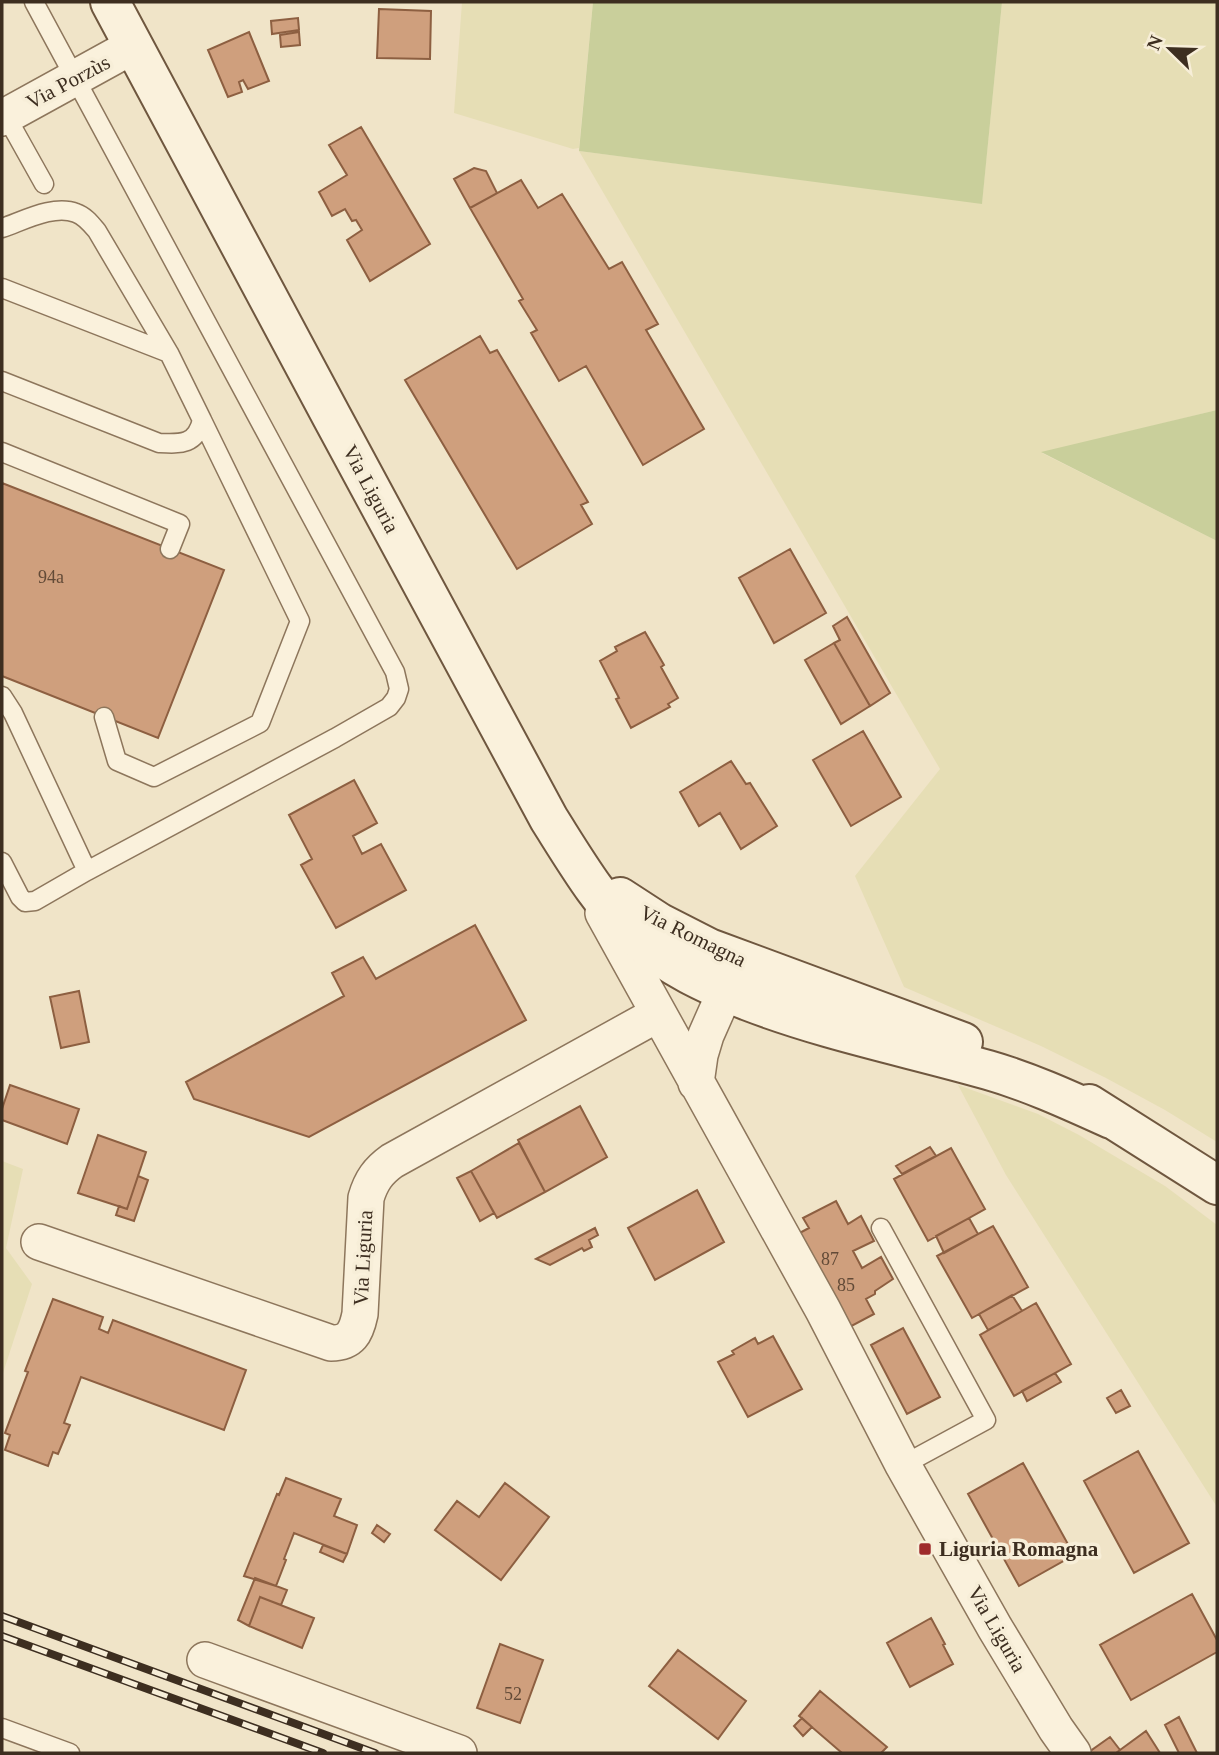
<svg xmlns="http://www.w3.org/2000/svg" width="1219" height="1755" viewBox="0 0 1219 1755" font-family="'Times New Roman',serif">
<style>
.farmland{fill:#e6deb5}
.green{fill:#c9cf9b}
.building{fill:#cf9f7d;stroke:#8d5f41;stroke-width:2}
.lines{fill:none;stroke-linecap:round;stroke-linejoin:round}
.service-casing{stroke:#8d765c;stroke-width:21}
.minor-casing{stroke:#8d765c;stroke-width:38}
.secondary-casing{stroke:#6f573f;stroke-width:42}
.service{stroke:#faf1dc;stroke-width:18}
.minor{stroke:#faf1dc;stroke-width:35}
.secondary{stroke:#faf1dc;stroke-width:38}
.rail-casing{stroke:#3d2e20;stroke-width:8}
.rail{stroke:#f7eed8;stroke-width:5;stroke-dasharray:16;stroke-linecap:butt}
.poi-dot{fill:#9e2a2b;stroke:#f7eed8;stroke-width:2.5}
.labels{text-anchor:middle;stroke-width:7;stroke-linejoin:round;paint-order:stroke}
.number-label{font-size:18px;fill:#624a37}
.street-label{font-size:21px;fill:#3d2e20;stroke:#f7eed8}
.poi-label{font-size:21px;font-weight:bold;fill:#3d2e20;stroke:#f7eed8;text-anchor:start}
</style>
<rect width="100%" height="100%" fill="#f0e4c8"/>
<path class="farmland" d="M462,2h131l-14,146 -6,1 -119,-36z
M1002,2h215v408l-175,43 175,88v601l-52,-32 -59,-32 -65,-32 -137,-59 -49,-111 85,-107 -361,-618 403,52z
M958,1085l80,29 41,21 86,51 52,39v282l-211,-332z
M2,1161l21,8 -17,79 26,36 -30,92z"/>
<path class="green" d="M593,2h409l-20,202 -403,-53z
M1217,410v131l-176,-89z"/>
<path class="building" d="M379,9l52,2 -1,48 -53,-1z
M298,18l1,12 -27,4 -1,-13z
M249,32l20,49 -21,8 -5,-9 -4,2 3,10 -14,5 -20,-47z
M299,32l1,13 -19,2 -1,-12z
M361,127l69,117 -60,37 -23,-41 15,-10 -6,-10 -4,1 -7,-12 -13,7 -13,-24 28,-17 -18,-30z
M474,168l12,3 11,22 -27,15 -16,-29z
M521,180l17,28 24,-14 47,75 13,-7 36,62 -12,6 58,99 -61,36 -57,-99 -27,15 -28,-48 6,-3 -18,-29 4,-2 -53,-91z
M480,336l10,17 7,-3 91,152 -7,3 11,19 -75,45 -112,-189z
M2,483l222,87 -66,168 -156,-62z
M790,549l36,64 -52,30 -35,-65z
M847,617l43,76 -20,13 -36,-63 6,-3 -7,-14z
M645,632l19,33 -3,2 17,31 -10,6 2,3 -39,21 -15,-29 3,-1 -19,-37 17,-10 -2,-4z
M834,643l36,63 -29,18 -36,-64z
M863,731l38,66 -50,29 -38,-66z
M731,761l15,23 4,-1 27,43 -36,23 -21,-36 -21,13 -19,-34z
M354,780l23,43 -24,13 9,18 19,-10 25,46 -70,38 -35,-63 11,-6 -23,-44z
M475,925l51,95 -217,117 -115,-38 -8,-17 158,-86 -12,-23 31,-16 13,22z
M79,991l10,51 -28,6 -11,-51z
M10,1085l69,24 -12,35 -65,-24v-11z
M580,1106l27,51 -62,35 -27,-52z
M98,1135l48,17 -19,57 -49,-16z
M519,1143l26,49 -48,26 -26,-47z
M930,1147l6,9 -34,18 -6,-8z
M951,1148l34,61 -57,32 -34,-62z
M471,1171l23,42 -14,8 -23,-43z
M138,1176l10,4 -14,41 -18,-6 3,-9 8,3z
M697,1190l27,52 -69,38 -27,-52z
M836,1201l12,23 13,-8 13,25 -21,10 9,17 19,-11 12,22 -18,12v3l-9,5 8,15 -30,16 -50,-94 15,-8 -6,-10z
M969,1218l9,16 -34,19 -8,-17z
M993,1226l35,61 -56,31 -35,-62z
M595,1228l3,7 -9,5 3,7 -8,4 -2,-3 -32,17 -14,-6z
M1012,1295l10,16 -34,19 -9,-16z
M53,1299l50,18 -4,12 9,4 5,-13 133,50 -22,60 -143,-53 -17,46 6,2 -12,29 -5,-2 -5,14 -43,-16 5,-15 -5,-2 23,-61 -3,-1z
M1036,1303l35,61 -57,32 -34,-61z
M903,1328l37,69 -33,17 -36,-69z
M773,1336l29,53 -54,28 -30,-55 16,-8 -2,-3 23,-13 3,6z
M1055,1373l6,9 -34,19 -5,-10z
M1121,1390l9,16 -14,7 -9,-15z
M1138,1451l51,92 -55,30 -50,-92z
M1023,1463l51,92 -55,31 -51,-92z
M286,1478l55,21 -7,17 23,9 -10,29 -53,-21 -10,26 2,1 -10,26 -32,-10 33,-82 2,1z
M505,1483l44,34 -48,63 -66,-50 22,-29 22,16z
M377,1525l13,9 -6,8 -12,-9z
M323,1545l24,9 -4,8 -23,-10z
M255,1578l32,12 -6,15 -21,-8 -11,29 -11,-6z
M1192,1594l25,46v12l-86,48 -31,-55z
M260,1597l54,21 -12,30 -53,-22z
M931,1618l14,26 -2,1 10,19 -43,23 -23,-44z
M500,1644l43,16 -23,63 -43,-15z
M678,1650l68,51 -28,38 -69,-53z
M820,1691l67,56 -6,6h-39l-43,-37z
M1179,1717l18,36h-18l-14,-28z
M802,1718l10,9 -9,9 -9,-10z
M1146,1731l14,22h-44l4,-3z
M1110,1737l10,13 -4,3h-26l-1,-1z"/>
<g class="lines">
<defs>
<path id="service" d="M6,116l38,68
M2,228c21,-7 52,-24 74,-15 9,3 15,11 21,18l72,122 33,67c-6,25 -21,24 -43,23l-157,-62
M2,288l167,65
M2,452l178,72 -10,25
M2,696l11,17 74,158
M104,717l13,44 37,16 106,-54 40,-102 -98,-201
M2,862l18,35 5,5 10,-1 52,-30 248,-133 54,-31 7,-9 3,-9 -4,-17 -361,-670
M881,1228l105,192 -83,45
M2,1728l68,25"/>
<path id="minor" d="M2,118l131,-72
M603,913l220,397 80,155 92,163 61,101 17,24
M696,1083l4,-28 6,-20 19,-43 -1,-11 -6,-18
M39,1242l292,101c20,0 25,-10 29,-29l6,-116c5,-17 12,-27 26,-37l266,-147
M205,1660l254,93"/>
<path id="secondary" d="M110,2l222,415 217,402c26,41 52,86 88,119 31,29 72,47 111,63 78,30 159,46 240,69 42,12 83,31 123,49
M620,897l40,26 49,25 254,94
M1089,1104l128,81"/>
</defs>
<use href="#service" class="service-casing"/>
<use href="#minor" class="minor-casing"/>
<use href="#secondary" class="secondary-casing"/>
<use href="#service" class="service"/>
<use href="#minor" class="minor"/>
<use href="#secondary" class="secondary"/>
<defs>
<path id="rail" d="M2,1616l373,137
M2,1636l321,117"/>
</defs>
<use href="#rail" class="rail-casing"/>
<use href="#rail" class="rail"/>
</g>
<rect class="poi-dot" x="918" y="1542" width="14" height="14" rx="3.5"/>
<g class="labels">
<g class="number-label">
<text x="51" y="583">94a</text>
<text x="830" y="1265">87</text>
<text x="846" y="1291">85</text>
<text x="513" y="1700">52</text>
</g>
<g class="street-label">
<text transform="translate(68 82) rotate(-28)" y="7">Via Porzùs</text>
<text transform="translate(371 489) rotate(62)" y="7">Via Liguria</text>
<text transform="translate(693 936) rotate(26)" y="7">Via Romagna</text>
<text transform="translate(363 1258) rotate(-87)" y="7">Via Liguria</text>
<text transform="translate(997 1629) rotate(60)" y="7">Via Liguria</text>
</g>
<g class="poi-label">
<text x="939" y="1556">Liguria Romagna</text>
</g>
</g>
<rect width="1219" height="1755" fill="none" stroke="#3d2e20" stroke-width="7"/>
<g transform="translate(1170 49) rotate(293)" stroke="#f7eed8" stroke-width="5" paint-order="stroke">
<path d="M0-5L12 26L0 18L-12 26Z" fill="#3d2e20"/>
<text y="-10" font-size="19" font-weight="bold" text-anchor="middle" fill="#3d2e20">N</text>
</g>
</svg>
